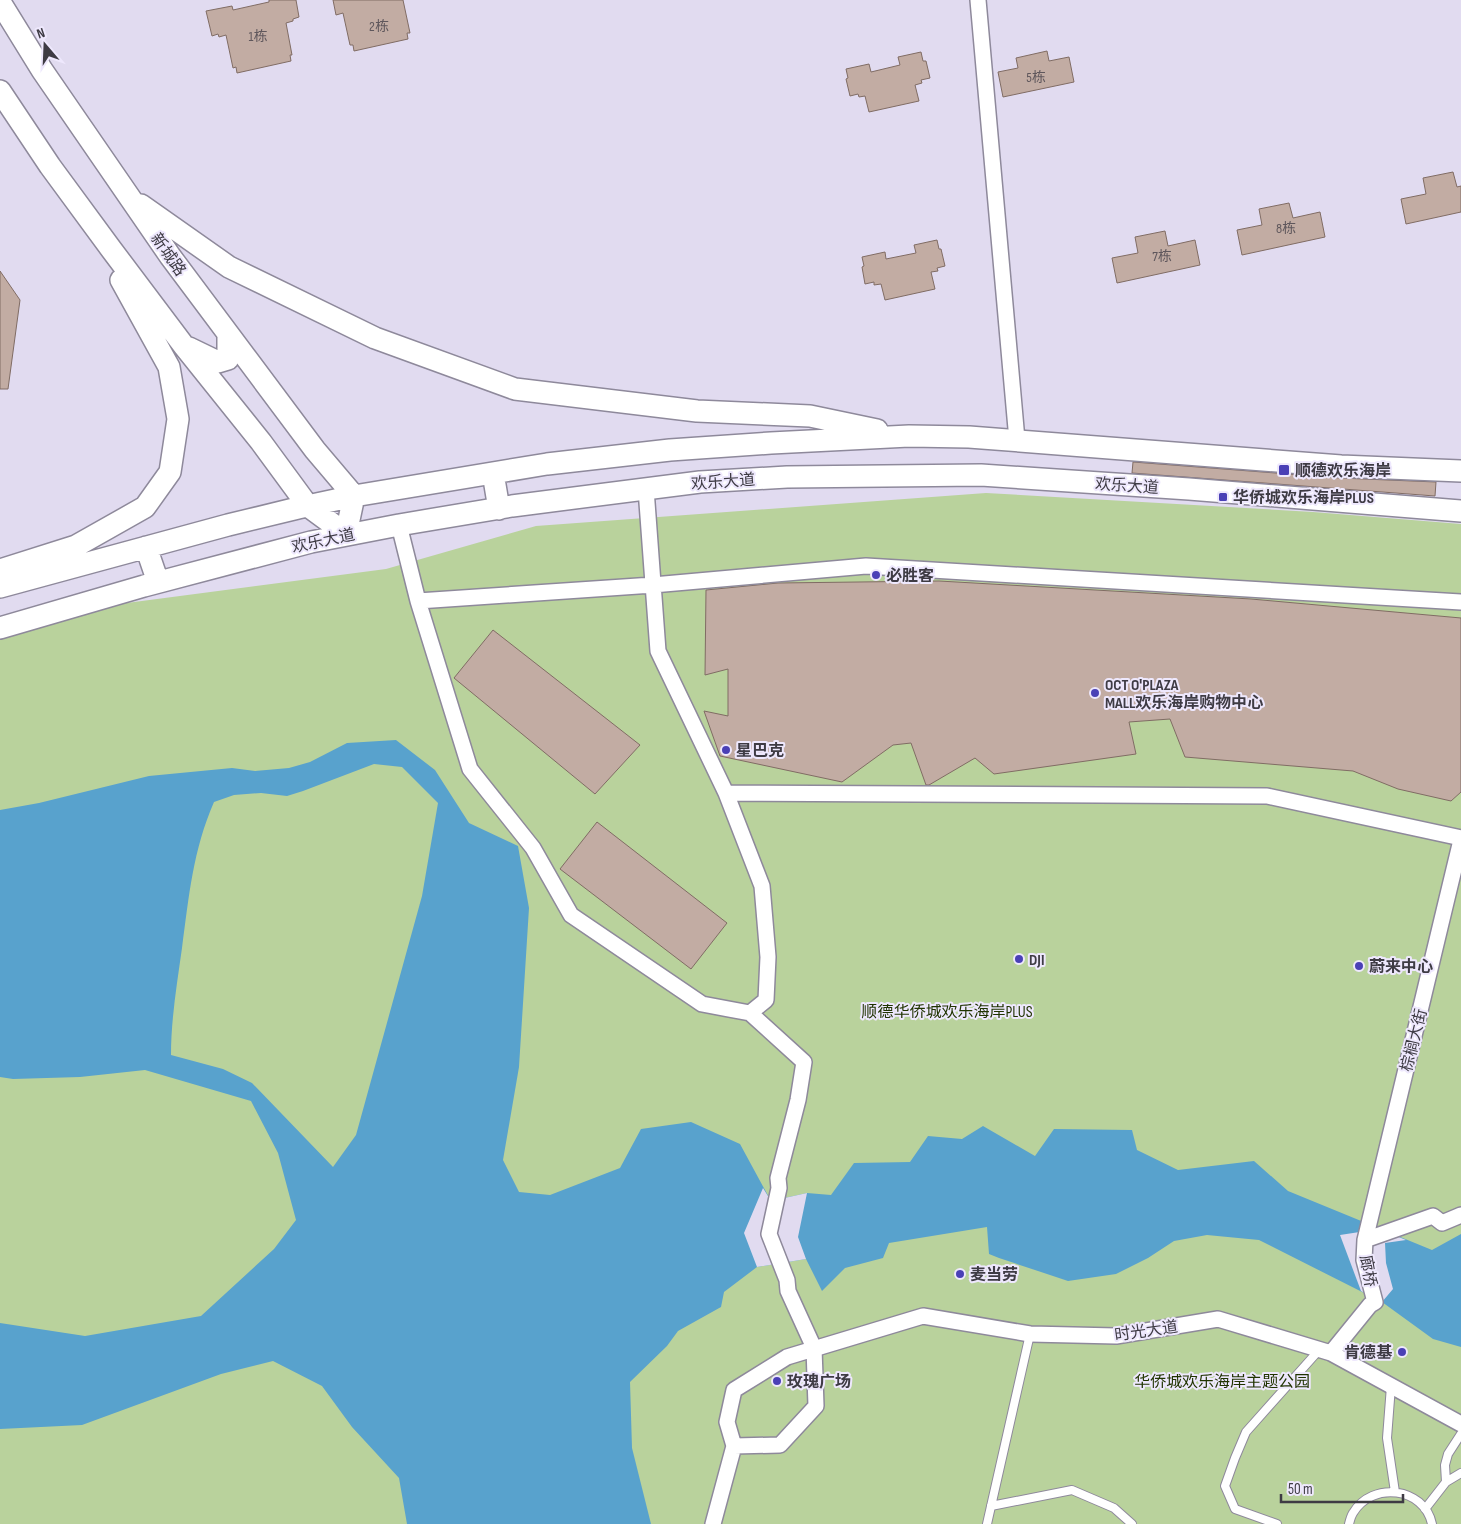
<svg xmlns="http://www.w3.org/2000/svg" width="1461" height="1524" viewBox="0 0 1461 1524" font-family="'Sofia Sans Condensed','Noto Sans SC',sans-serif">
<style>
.green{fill:#b9d29c}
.water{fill:#58a2cd;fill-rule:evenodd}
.pier{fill:#e1dbf0}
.building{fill:#c2aca3;stroke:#806c64}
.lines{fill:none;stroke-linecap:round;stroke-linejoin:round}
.lane-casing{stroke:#8e899b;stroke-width:10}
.street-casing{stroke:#8e899b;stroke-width:18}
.secondary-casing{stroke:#8e899b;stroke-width:24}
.lane{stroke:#fff;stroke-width:8}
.street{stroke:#fff;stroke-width:15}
.secondary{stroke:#fff;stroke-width:21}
.poi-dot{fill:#4a40b6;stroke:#eee8fd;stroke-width:2}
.labels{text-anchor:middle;stroke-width:4;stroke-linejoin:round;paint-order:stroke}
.number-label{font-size:14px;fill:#5f575c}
.street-label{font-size:16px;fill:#3e3b44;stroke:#eee8fd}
.poi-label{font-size:16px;font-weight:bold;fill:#3e3b44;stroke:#eee8fd;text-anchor:start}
.park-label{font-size:16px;fill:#203300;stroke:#eee8fd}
</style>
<rect width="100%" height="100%" fill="#e1dbf0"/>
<path class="green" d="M986,493l327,19 148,12v1000h-1461v-889l119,-31 267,-35 150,-43z"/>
<path class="water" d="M396,740l39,30 34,53 49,23 11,62 -10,159 -16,93 16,32 31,3 70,-27 21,-39 50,-7 49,22 31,57 36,-8 24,2 23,-32 56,-1 18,-26 34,3 21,-13 52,30 19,-27 78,1 5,20 41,20 76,-9 34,30 144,59 29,-16v113l-28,-8 -51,-37 -123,-62 -52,-5 -33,6 -26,17 -32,16 -48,7 -69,-23 -10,-4 -2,-27 -98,16 -6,15 -38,10 -23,23 -16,-32 -49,8 -33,25 -3,15 -43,24 -11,15 -37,36 2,66 19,76h-244l-8,-46 -47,-51 -30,-41 -49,-25 -52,13 -139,51 -82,4v-106l85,13 116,-20 73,-67 22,-29 -18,-67 -27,-52 -106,-31 -65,7 -67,2 -13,-2v-267l39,-7 110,-27 83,-8 23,3 34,-3 21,-6 37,-19zM374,764l28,3 36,36 -16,93 -66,239 -23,32 -81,-84 -29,-14 -52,-14c0,-36 6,-71 11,-107 7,-52 11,-98 32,-146l20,-7 27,-2 26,3 16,-5z"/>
<path class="pier" d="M763,1188l8,13 36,-8 -9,44 8,22 -49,8 -13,-34z
M1379,1229l27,11 -21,3 1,20 7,26 -11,13 -21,-11 -21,-56z"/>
<path class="building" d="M269,0h27l3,17 -6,2v2l-7,2 6,32h-2l1,6 -54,12 -1,-6 -3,1 -7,-33 -7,2 -1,-3 -6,2 -6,-25 26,-5 1,4 36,-8z
M333,0h70l7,33h-3l1,6 -54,12 -1,-6h-3l-7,-32 -7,2z
M1047,51l2,10 20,-4 5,25 -71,15 -5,-25 20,-4 -2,-10z
M921,52l2,9h3l4,17 -9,2 1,3 -7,2 4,16 -50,11 -4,-16 -6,1 -1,-3 -8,2 -4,-17 2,-1 -2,-9 23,-5 2,8 29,-7 -2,-8z
M1453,172l4,15 4,-1v26l-55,12 -5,-25 25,-5 -3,-16z
M1289,203l4,15 27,-6 5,25 -83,18 -5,-25 25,-5 -3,-16z
M1165,231l3,15 27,-6 5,25 -83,18 -5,-25 26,-5 -3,-16z
M937,240l2,9h2l4,17 -8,2 1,3 -7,1 4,17 -50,11 -4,-16 -7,1v-3l-9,2 -3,-17 2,-1 -2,-9 23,-5 1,7 30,-6 -2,-8z
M0,271l20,29 -12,89h-8z
M1133,462l207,16 96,4 -1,14 -303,-23z
M939,581l312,18 210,19v174l-10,9 -53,-12 -45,-18 -168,-14 -15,-38 -41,3 7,32 -142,20 -19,-16 -46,27h-3l-15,-42 -18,2 -51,37 -122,-26 -16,-45 24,5v-47l-23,6 1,-85 72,-7z
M493,630l147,115 -45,49 -141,-116z
M597,822l130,101 -36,46 -131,-100z"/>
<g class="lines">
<defs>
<path id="lane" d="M1391,1386l-4,52 8,54
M1446,1482l15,-9
M991,1506l81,-16 42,18 18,16
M1425,1509l21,-27 -1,-17 3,-11 13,-20
M987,1524l43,-190
M1277,1524l-42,-15 -10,-23 10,-28 11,-26 74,-83
M1349,1524c1,-4 2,-8 4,-11 19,-32 71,-26 79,11"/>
<path id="street" d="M978,0l39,440
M399,525l19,76 52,168 63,79 38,67 131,89 48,9 16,-13 2,-43 -6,-71 -36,-93 -68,-142 -12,-162
M418,601l235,-16 213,-19 595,36
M726,793l541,3 194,42
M1365,1240l68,-24 9,7 19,-8
M1331,1353l39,-48 5,-3 -11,-42 1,-20 96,-400
M734,1446l46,-1 36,-39 -2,-58 -26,-57 -1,-11 -18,-46 10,-46 -1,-10 20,-78 6,-38 -54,-49
M713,1524l21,-78 -7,-24 7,-32 53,-33 136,-41 107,18 86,2 102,-17 113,34 130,71"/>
<path id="secondary" d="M0,2l42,68 128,186 145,194 39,46 -8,38 -38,-28 -47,-64 -77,-96 -73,-97 -61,-83 -50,-75
M141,205l88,62 146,71 140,51 182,22 113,5 67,14
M189,348l29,14 10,-3v-25
M493,473l6,36
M146,547l12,35
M0,570l76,-24 69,-39 25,-35 8,-53 -9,-52 -48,-87
M0,587l228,-62 70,-17 56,-12 193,-32 123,-14 101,-7 138,-7 60,1 372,29 120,5
M0,628l144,-42 167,-44 88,-17 113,-19 188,-24 87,-5 194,-2 208,14 272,22"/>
</defs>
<use href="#lane" class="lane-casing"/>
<use href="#street" class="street-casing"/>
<use href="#secondary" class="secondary-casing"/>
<use href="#lane" class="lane"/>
<use href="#street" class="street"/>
<use href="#secondary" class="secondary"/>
</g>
<g class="poi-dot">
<rect x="1278" y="464" width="12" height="12" rx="2.5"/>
<rect x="1218" y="492" width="10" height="10" rx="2.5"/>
<circle cx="876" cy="575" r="5"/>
<circle cx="1095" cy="693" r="5"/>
<circle cx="726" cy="750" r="5"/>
<circle cx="1019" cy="959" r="5"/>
<circle cx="1359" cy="966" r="5"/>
<circle cx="960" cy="1274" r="5"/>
<circle cx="1402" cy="1352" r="5"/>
<circle cx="777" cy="1381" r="5"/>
</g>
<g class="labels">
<g class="number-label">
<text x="379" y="31">2栋</text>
<text x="258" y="41">1栋</text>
<text x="1036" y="82">5栋</text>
<text x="1286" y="233">8栋</text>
<text x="1162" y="261">7栋</text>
</g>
<g class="street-label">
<text transform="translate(169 254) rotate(55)" y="6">新城路</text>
<text transform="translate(723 481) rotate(-4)" y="6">欢乐大道</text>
<text transform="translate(1127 485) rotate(4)" y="6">欢乐大道</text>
<text transform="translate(323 540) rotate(-12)" y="6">欢乐大道</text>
<text transform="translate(1413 1040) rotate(-76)" y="6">棕榈大街</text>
<text transform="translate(1369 1271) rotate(80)" y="6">廊桥</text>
<text transform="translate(1146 1330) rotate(-8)" y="6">时光大道</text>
</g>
<g class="poi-label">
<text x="1295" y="476">顺德欢乐海岸</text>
<text x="1233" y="503">华侨城欢乐海岸PLUS</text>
<text x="886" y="581">必胜客</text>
<text x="1105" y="690">OCT O'PLAZA<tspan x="1105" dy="18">MALL欢乐海岸购物中心</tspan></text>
<text x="736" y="756">星巴克</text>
<text x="1029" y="965">DJI</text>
<text x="1369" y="972">蔚来中心</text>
<text x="970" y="1280">麦当劳</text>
<text x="1392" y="1358" text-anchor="end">肯德基</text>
<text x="787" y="1387">玫瑰广场</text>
</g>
<g class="park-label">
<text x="947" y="1017">顺德华侨城欢乐海岸PLUS</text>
<text x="1222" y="1387">华侨城欢乐海岸主题公园</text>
</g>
</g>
<g transform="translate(45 45) rotate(341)" stroke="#eee8fd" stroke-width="4" paint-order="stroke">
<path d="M0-4L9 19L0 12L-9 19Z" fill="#3e3b44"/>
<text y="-8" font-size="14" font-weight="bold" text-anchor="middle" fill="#3e3b44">N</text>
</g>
<path d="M1281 1494v8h122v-8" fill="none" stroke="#3e3b44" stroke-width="2.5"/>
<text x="1288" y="1494" font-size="15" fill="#3e3b44" stroke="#eee8fd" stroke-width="4" paint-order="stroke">50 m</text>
</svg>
